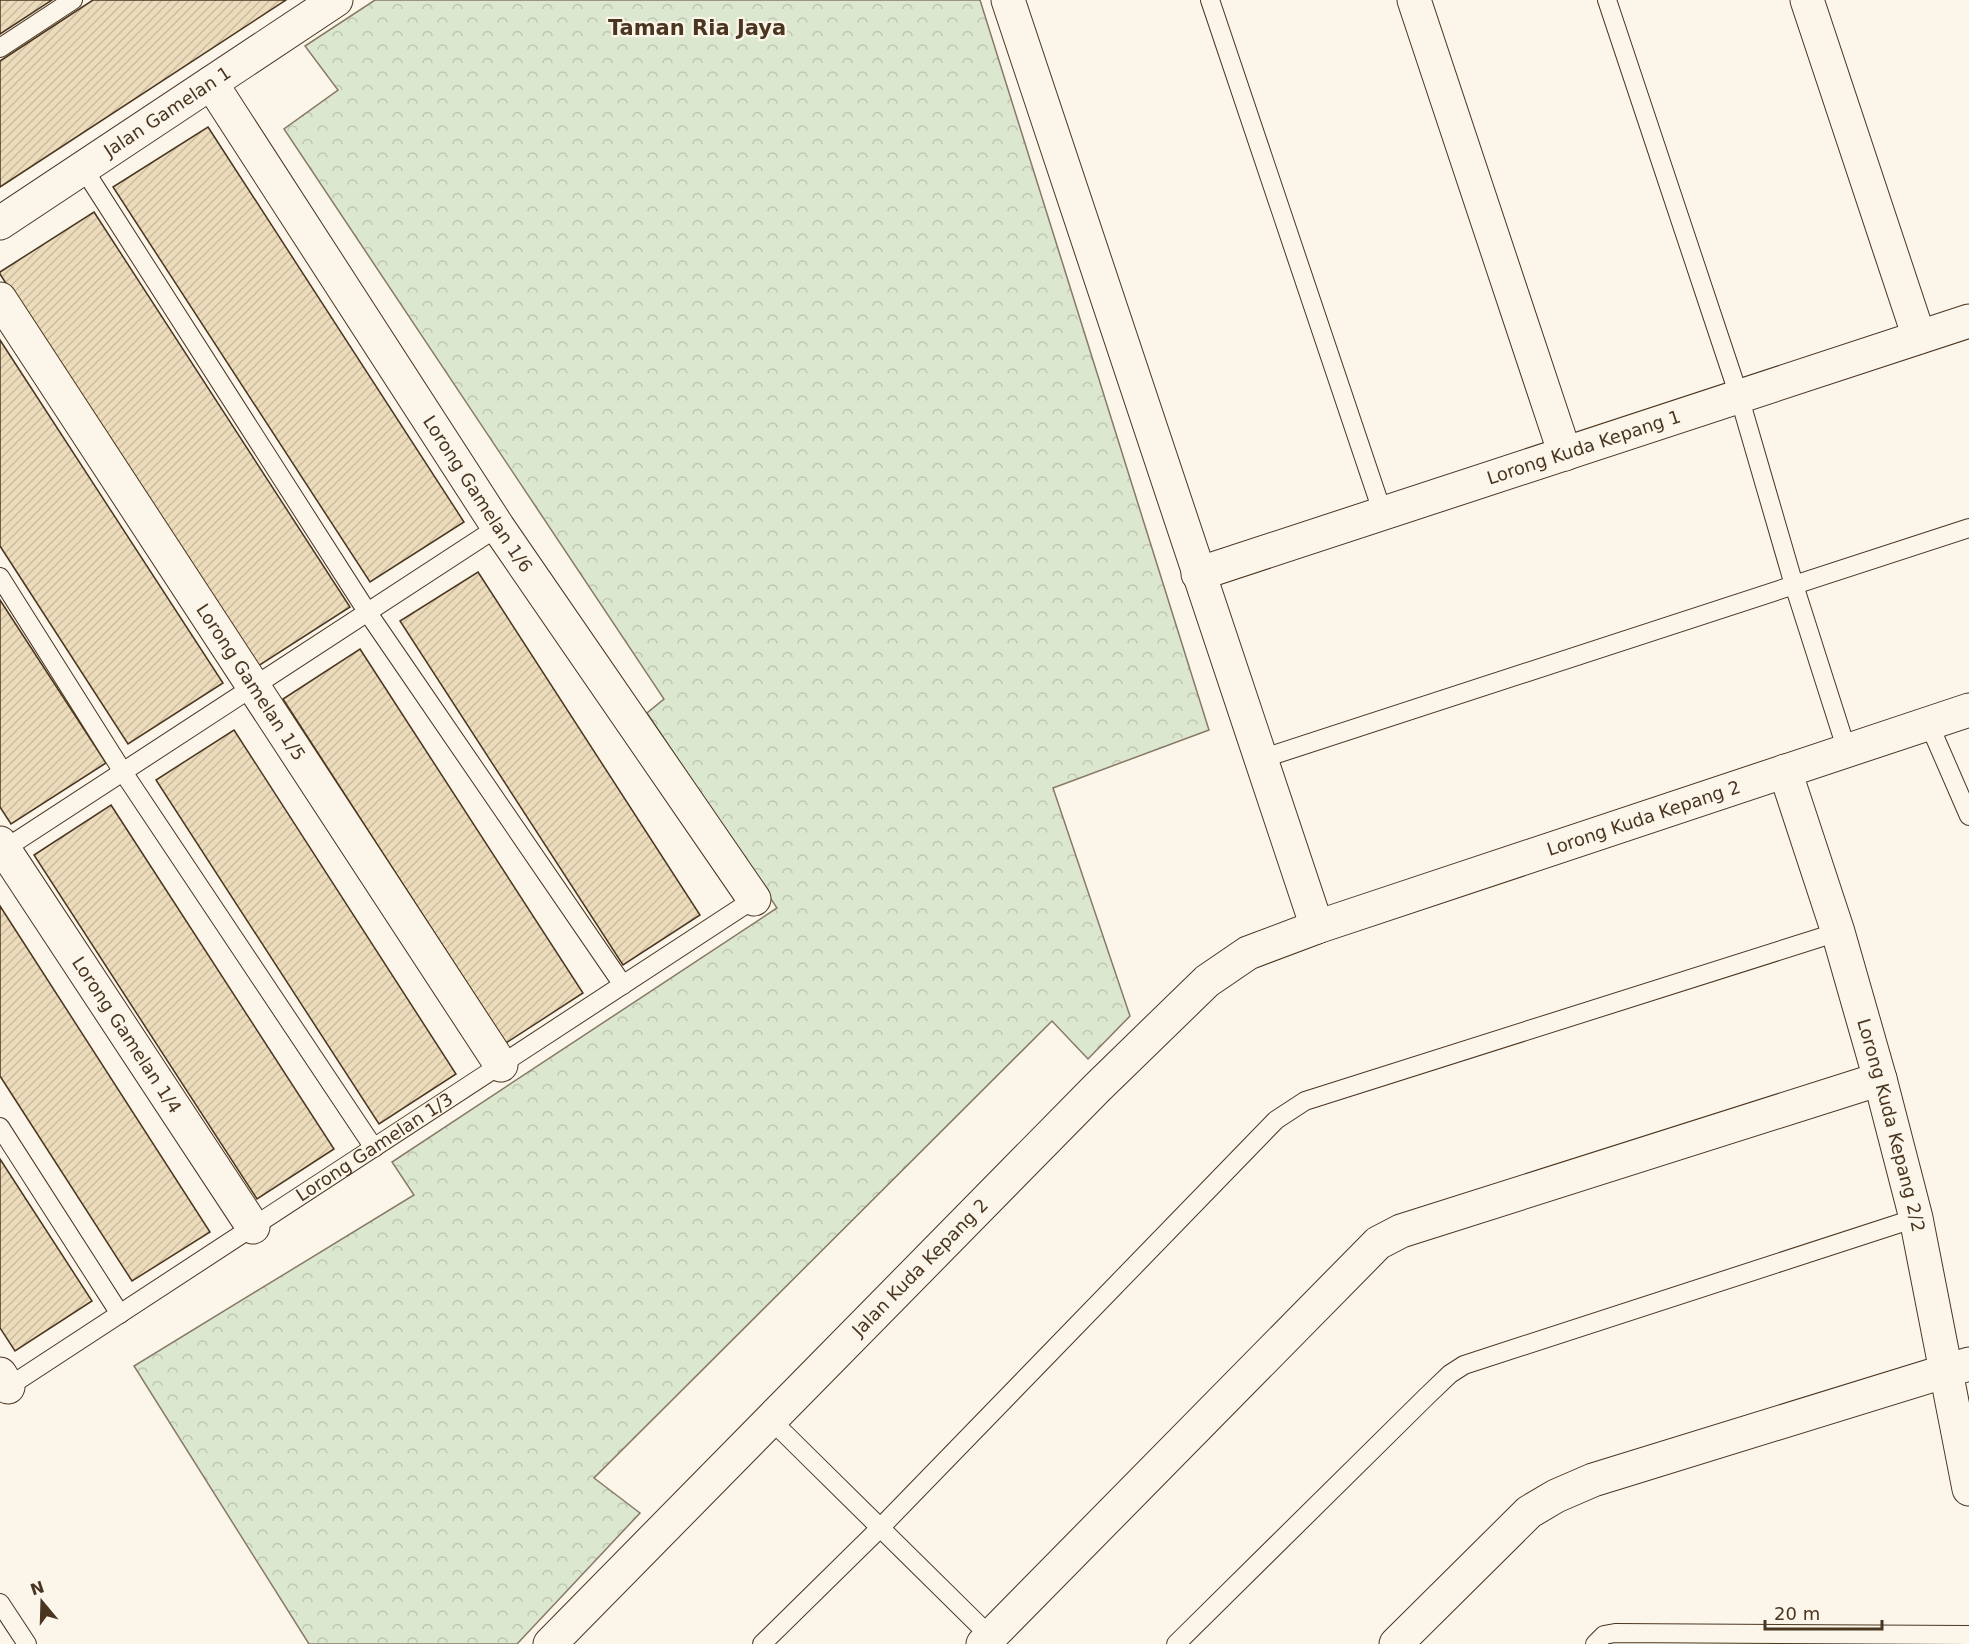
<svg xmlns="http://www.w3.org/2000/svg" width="1969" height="1644" viewBox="0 0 1969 1644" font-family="'DejaVu Sans',sans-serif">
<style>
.forest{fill:url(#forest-crowns);stroke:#887966;stroke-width:1.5}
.building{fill:url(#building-hatch);stroke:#4a3520;stroke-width:1.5}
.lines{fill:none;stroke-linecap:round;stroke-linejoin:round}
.lane-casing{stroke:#4a3520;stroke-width:20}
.street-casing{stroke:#4a3520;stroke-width:35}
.lane{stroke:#fbf6e9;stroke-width:18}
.street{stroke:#fbf6e9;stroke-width:33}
.labels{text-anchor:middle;stroke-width:4.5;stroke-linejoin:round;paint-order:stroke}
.street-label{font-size:18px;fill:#4a3520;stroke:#fbf6e9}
.quarter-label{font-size:21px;font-weight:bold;fill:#4a3520;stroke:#fbf6e9}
</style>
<defs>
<pattern id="forest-crowns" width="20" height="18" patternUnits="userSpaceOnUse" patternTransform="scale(1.5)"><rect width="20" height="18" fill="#dce7d0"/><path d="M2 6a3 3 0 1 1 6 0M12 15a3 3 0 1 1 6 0" fill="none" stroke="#bec7b2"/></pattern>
<pattern id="building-hatch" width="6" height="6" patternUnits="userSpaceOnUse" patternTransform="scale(1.5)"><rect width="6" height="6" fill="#ecdcbc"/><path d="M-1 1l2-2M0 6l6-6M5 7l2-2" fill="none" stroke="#ccbda1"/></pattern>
</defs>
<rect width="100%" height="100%" fill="#fbf6e9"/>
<path class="forest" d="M375,0h605l229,730 -156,58 77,228 -42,43 -36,-38 -458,457 46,35 -123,131h-208l-175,-278 280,-171 -22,-33 385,-254 -130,-195 17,-14 -380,-570 54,-39 -33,-44z"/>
<path class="building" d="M0,0h52l-52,34z
M93,0h193l-286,187v-126z
M208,127l256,395 -94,60 -257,-395z
M94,212l256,395 -95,61 -255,-394v-2z
M0,340l223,343 -95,61 -128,-198z
M478,572l222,343 -77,50 -223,-344z
M0,600l106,163 -95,61 -11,-17z
M360,649l223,344 -77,50 -223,-344z
M234,730l222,344 -77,50 -223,-344z
M111,805l223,344 -77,50 -223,-344z
M0,906l210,326 -78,49 -132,-205z
M0,1159l92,142 -77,50 -15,-23z"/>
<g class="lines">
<defs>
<g id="lane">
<path d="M1210,0l173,514"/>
<path d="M1607,0l132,396 55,189 53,166"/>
<path d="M0,48l73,-48"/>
<path d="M83,168l285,445 255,372"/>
<path d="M0,577l123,195 251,376"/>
<path d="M1929,724l40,92"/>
<path d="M1261,759l708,-231"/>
<path d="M0,852l498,-325"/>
<path d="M0,1127l120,187"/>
<path id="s1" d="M8,1387l746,-488"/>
<path d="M771,1420l225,222"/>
<path d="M0,1603l27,41"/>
<path d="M762,1644l118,-116 396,-408 29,-19 533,-169"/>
<path d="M1176,1644l251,-248 23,-22 14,-9 452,-147"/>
<path d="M1595,1644l9,-9 11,-2 354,2"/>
</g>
<g id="street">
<path d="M1008,0l309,927"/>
<path d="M1414,0l151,454"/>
<path d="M1807,0l112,337"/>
<path id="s2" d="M211,83l287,444 256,372"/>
<path id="s3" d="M0,223l336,-223"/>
<path id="s4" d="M0,299l501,766"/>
<path id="s5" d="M1198,574l771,-253"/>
<path id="s6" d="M1785,771l53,161 42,147 36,139 53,271"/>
<path id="s7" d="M0,843l253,384"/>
<path d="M0,1374l8,13"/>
<path id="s8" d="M550,1644l547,-556 110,-107 41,-28 69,-26 652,-217"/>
<path d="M983,1644l395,-401 23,-12 479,-152"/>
<path d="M1396,1644l133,-132 27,-16 37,-16 376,-116"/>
</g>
</defs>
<use href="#lane" class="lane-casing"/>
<use href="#street" class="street-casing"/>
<use href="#lane" class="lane"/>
<use href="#street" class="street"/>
</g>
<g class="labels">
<g class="street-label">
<text dy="6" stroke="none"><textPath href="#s3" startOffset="201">Jalan Gamelan 1</textPath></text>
<text dy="6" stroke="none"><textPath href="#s5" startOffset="406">Lorong Kuda Kepang 1</textPath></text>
<text dy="6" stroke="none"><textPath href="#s2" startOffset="490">Lorong Gamelan 1/6</textPath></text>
<text dy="6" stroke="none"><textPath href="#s4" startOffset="458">Lorong Gamelan 1/5</textPath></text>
<text dy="6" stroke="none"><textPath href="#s8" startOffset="1401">Lorong Kuda Kepang 2</textPath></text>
<text dy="6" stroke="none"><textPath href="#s7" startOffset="230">Lorong Gamelan 1/4</textPath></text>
<text dy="6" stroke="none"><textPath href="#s6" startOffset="370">Lorong Kuda Kepang 2/2</textPath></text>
<text dy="6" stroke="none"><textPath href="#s1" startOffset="438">Lorong Gamelan 1/3</textPath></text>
<text dy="6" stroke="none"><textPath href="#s8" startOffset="528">Jalan Kuda Kepang 2</textPath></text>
</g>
<g class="quarter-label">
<text x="697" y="35">Taman Ria Jaya</text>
</g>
</g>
<g transform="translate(42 1602) rotate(341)" stroke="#fbf6e9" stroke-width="4.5" paint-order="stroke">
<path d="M0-4.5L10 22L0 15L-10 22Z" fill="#4a3520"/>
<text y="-9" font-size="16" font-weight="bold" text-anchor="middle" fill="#4a3520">N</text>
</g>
<path d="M1765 1620v9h117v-9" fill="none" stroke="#4a3520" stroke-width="3"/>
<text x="1774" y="1620" font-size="18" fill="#4a3520" stroke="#fbf6e9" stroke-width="4.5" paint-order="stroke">20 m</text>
</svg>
